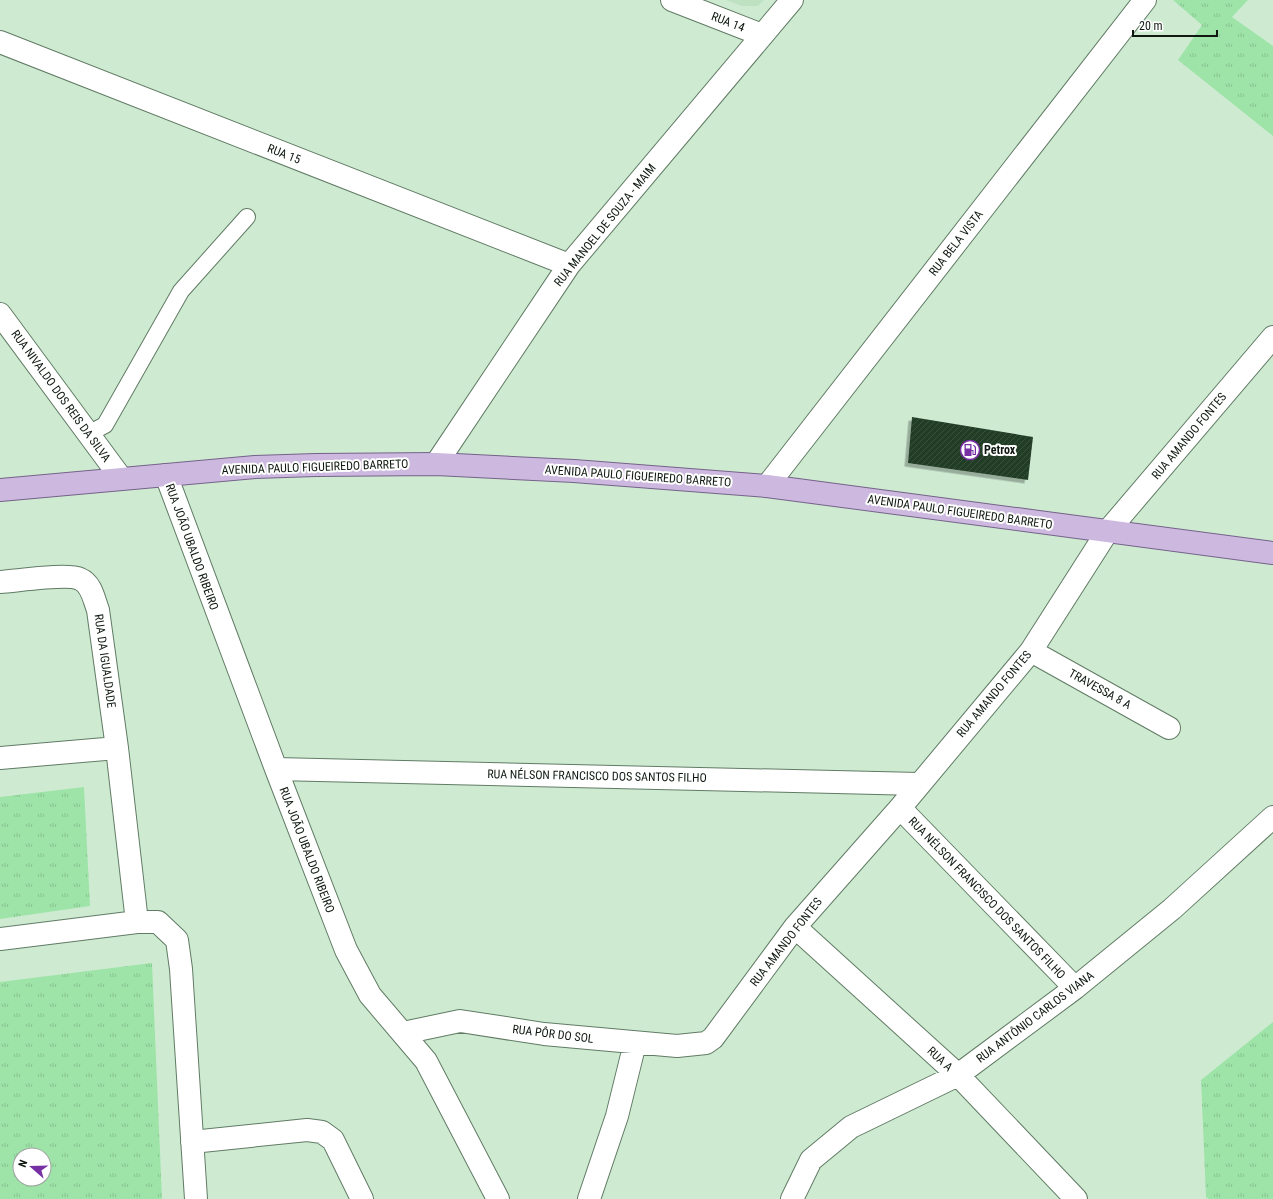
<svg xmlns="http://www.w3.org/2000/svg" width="1273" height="1199" viewBox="0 0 1273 1199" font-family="'Roboto Condensed',sans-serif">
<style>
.built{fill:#bee1c2}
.grass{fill:url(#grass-tufts);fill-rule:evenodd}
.building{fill:url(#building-hatch);filter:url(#shadow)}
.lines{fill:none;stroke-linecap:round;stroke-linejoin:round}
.lane-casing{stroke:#617b64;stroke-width:18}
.street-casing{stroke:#617b64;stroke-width:24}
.primary-casing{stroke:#756289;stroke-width:24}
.lane{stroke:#fff;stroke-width:16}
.street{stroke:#fff;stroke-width:22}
.primary{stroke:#cdb8df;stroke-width:22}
.labels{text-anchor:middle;stroke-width:4;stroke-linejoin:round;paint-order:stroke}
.street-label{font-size:12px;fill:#0f1911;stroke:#fff}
.poi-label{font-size:12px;font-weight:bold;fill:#0f1911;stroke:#fff;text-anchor:start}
</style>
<defs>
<pattern id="grass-tufts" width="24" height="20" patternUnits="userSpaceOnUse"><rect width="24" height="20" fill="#9ee4a9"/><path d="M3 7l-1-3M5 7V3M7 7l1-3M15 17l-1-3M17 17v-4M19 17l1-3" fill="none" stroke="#87c390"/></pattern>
<pattern id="building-hatch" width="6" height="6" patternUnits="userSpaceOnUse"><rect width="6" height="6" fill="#243c28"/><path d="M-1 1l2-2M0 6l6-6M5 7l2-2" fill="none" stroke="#3a4f3e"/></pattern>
<filter id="shadow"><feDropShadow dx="-3.5" dy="3.5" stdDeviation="0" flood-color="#0004"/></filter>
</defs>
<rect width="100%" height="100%" fill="#ceebd2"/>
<path class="built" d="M726,0h38l-6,6h-16z"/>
<path class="grass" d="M1173,0h75l-16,17 41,29v90l-95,-76 24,-35z
M84,787l6,119 -90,13v-122z
M152,963l10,236h-162v-217zM20,1155h24v24h-24z
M1273,1022v177h-64l-3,-2 -5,-117z"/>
<path class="building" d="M912,417l121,20 -5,43 -120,-17z"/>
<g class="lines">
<defs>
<path id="lane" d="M88,434l17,-9 76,-134 66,-74"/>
<path id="street" d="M672,0l90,35
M0,42l569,223
M0,314l121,164
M436,464l133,-199 223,-265
M166,475l110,294 70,181 24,45 56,66 72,138
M767,486l378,-486
M0,582c17,-1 67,-9 80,-3 12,5 14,21 18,31l19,138 20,174
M1031,651l138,77
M0,758l117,-10
M276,769l643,15
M900,808l175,180
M795,927l163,148 118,124
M0,939l137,-17h21l19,18 4,29 15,230
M403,1033l57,-12 84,13 133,12 29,-3 7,-5 82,-111 105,-119 131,-157 76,-119 166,-195
M192,1142l115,-12 15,2 11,8 29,59
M589,1199l28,-83 18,-73
M792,1199l19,-39 40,-33 107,-52 117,-87 97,-79 101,-92"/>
<path id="primary" d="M0,490l255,-23 61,-2 120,-1 138,7 193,15 506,67"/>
</defs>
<use href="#lane" class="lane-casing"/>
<use href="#street" class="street-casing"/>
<use href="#primary" class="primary-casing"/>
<use href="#lane" class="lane"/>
<use href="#street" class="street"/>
<use href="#primary" class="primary"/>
</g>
<defs>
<symbol id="fuel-ring" viewBox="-11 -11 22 22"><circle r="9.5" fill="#fff" stroke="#7630a4" stroke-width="1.5"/><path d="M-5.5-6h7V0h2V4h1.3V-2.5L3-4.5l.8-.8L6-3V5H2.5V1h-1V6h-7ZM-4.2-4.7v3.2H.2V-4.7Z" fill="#7630a4"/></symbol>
</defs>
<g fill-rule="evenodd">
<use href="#fuel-ring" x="959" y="439" width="22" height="22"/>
</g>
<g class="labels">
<g class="street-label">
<text transform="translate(728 22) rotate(21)" y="4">RUA 14</text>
<text transform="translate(284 154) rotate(21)" y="4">RUA 15</text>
<text transform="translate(605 225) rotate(-51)" y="4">RUA MANOEL DE SOUZA - MAIM</text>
<text transform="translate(956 243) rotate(-52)" y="4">RUA BELA VISTA</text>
<text transform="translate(61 396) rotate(54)" y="4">RUA NIVALDO DOS REIS DA SILVA</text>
<text transform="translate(1189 436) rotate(-50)" y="4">RUA AMANDO FONTES</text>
<text transform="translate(315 467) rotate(-2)" y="4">AVENIDA PAULO FIGUEIREDO BARRETO</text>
<text transform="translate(638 476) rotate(4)" y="4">AVENIDA PAULO FIGUEIREDO BARRETO</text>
<text transform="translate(960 512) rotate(8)" y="4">AVENIDA PAULO FIGUEIREDO BARRETO</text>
<text transform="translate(192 547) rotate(70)" y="4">RUA JOÃO UBALDO RIBEIRO</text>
<text transform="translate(105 661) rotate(82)" y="4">RUA DA IGUALDADE</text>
<text transform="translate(1100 689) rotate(29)" y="4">TRAVESSA 8 A</text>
<text transform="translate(994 694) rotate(-50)" y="4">RUA AMANDO FONTES</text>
<text transform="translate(597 776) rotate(1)" y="4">RUA NÉLSON FRANCISCO DOS SANTOS FILHO</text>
<text transform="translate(307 850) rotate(69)" y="4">RUA JOÃO UBALDO RIBEIRO</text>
<text transform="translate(987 898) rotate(46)" y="4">RUA NÉLSON FRANCISCO DOS SANTOS FILHO</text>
<text transform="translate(786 942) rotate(-52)" y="4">RUA AMANDO FONTES</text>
<text transform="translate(1035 1017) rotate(-37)" y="4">RUA ANTÔNIO CARLOS VIANA</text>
<text transform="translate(553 1034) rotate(7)" y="4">RUA PÔR DO SOL</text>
<text transform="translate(940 1059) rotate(43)" y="4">RUA A</text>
</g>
<g class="poi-label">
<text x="984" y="454">Petrox</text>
</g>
</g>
<g transform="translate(32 1167) rotate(290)"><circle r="19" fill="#ffffff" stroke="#9fa3a0"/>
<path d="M0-3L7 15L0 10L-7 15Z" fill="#7630a4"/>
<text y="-6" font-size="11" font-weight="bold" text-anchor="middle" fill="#0f1911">N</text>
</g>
<path d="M1133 30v6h84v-6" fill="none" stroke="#0f1911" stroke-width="2"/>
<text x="1139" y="30" font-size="12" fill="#0f1911" stroke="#ffffff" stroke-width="3" paint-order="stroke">20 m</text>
</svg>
